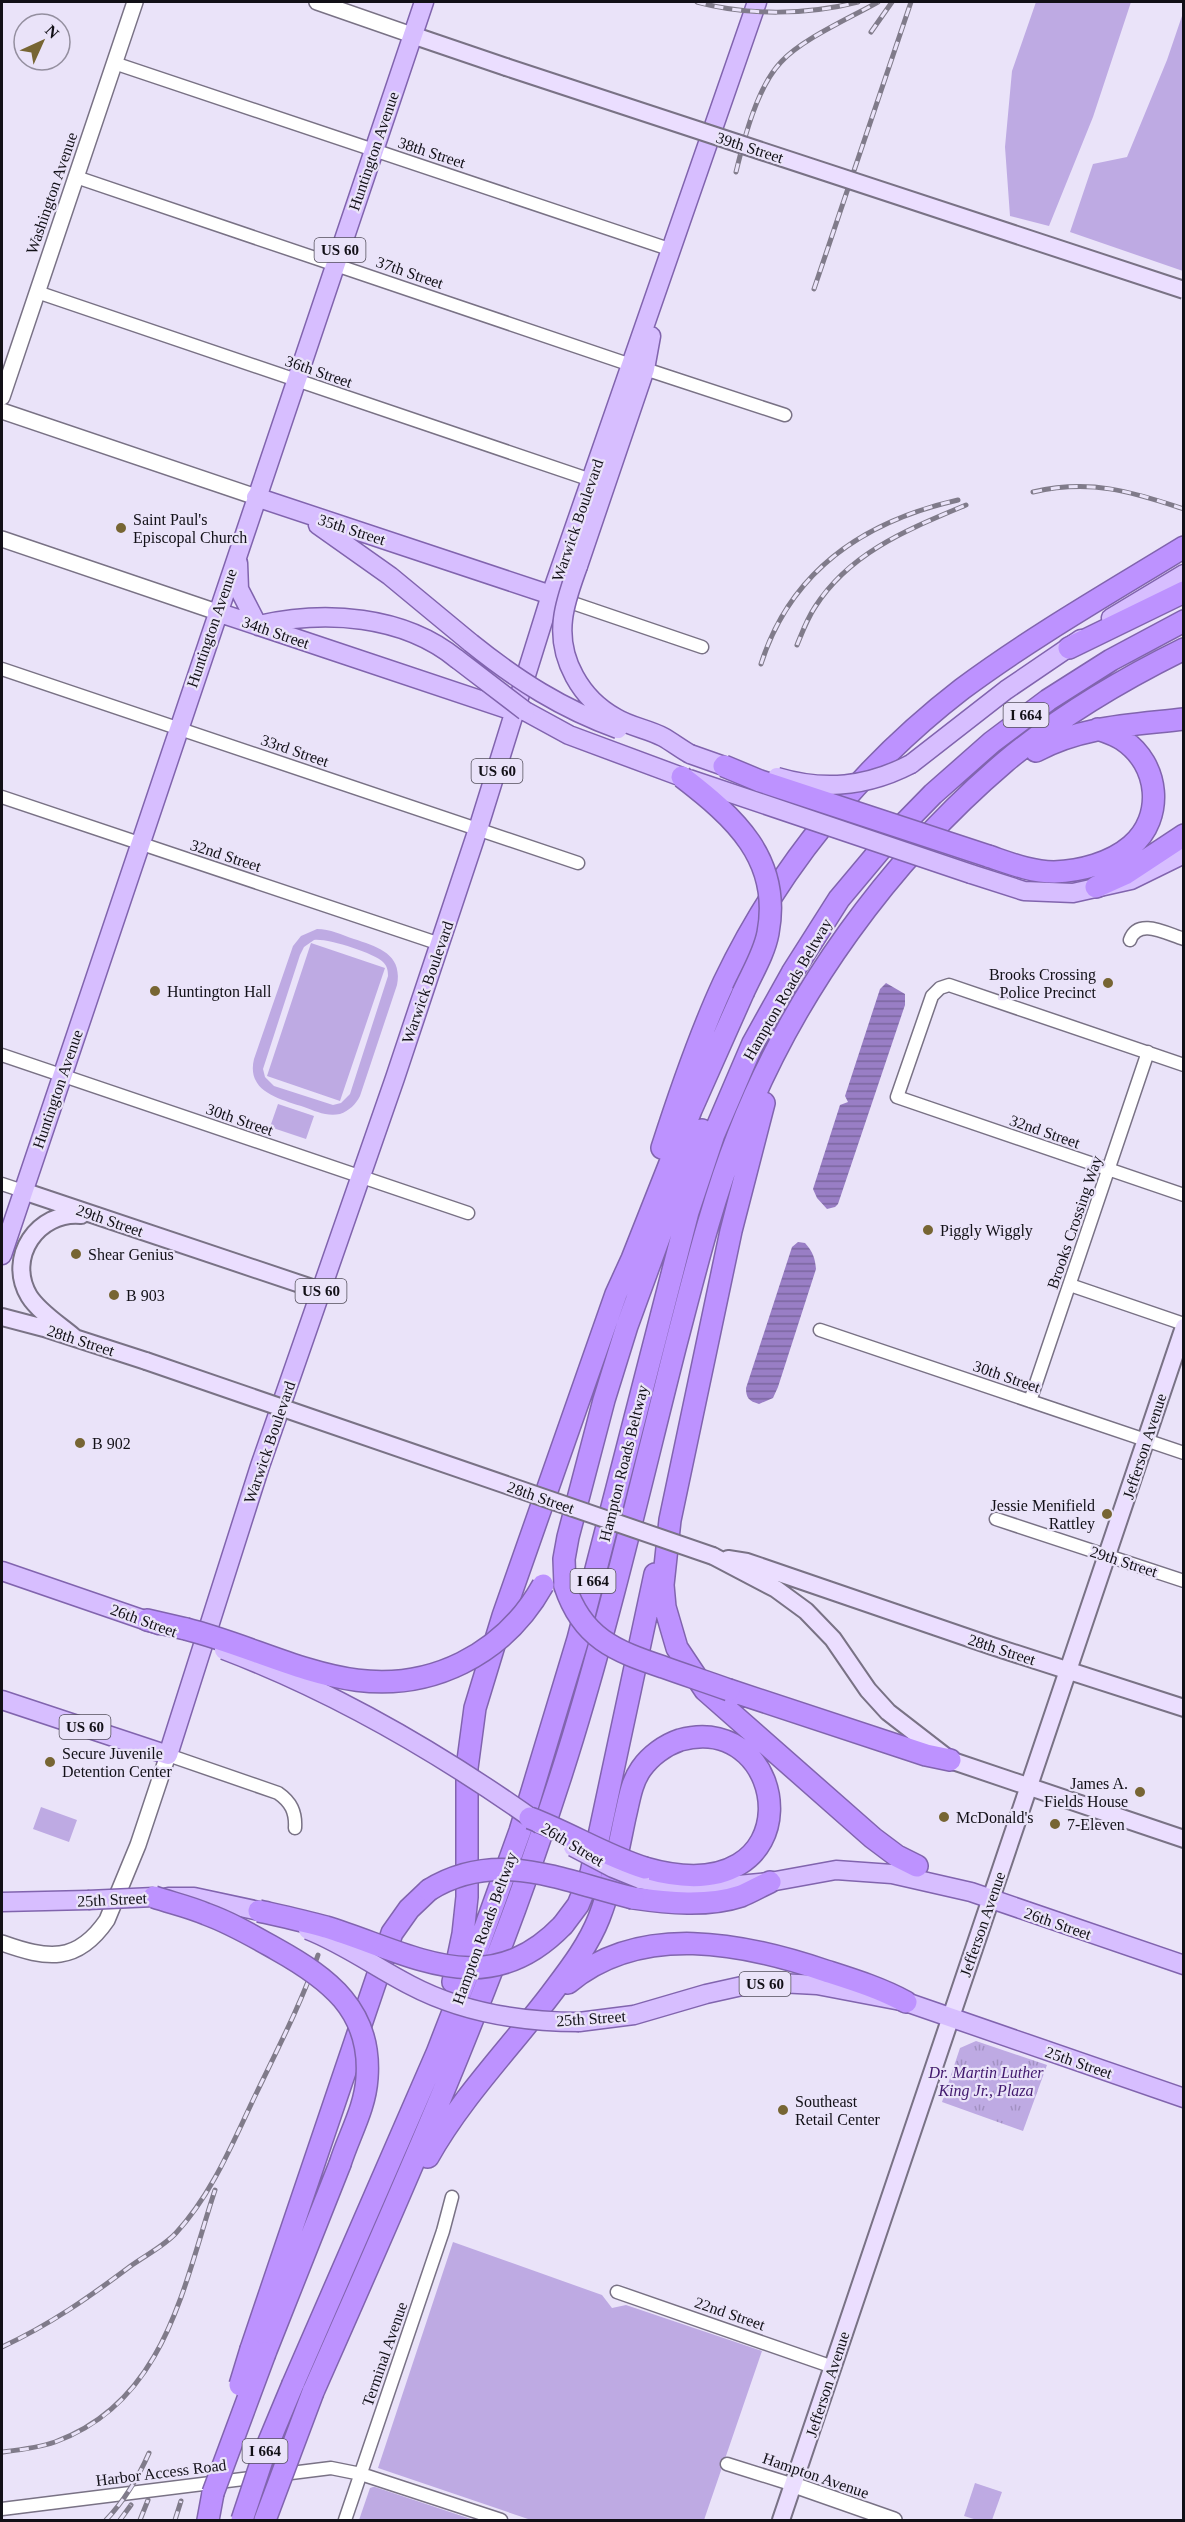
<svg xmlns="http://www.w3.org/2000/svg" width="1185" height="2522" viewBox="0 0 1185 2522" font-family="'Times New Roman',serif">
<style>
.grass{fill:#beaae3;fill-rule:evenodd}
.park{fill:url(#park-tufts)}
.water{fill:url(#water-rules)}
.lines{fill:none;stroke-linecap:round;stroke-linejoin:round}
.minor-casing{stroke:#797285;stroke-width:15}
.tertiary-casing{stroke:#797285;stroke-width:18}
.secondary-casing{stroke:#797285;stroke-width:20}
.primary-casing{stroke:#8164ae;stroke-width:21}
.motorway-casing{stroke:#8164ae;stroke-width:24}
.minor{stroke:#fff;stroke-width:12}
.tertiary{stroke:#fff;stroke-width:15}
.secondary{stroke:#ebdeff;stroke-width:16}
.primary{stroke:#d7beff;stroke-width:18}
.motorway{stroke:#bd92ff;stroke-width:21}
.rail-casing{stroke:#807b8a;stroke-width:5}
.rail{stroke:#eae3f9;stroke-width:3;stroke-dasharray:9;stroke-linecap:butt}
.secondary-bridge-casing{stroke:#797285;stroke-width:20;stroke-linecap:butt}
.primary-bridge-casing{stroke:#8164ae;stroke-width:21;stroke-linecap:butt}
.motorway-bridge-casing{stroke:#8164ae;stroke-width:24;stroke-linecap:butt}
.secondary-bridge{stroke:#ebdeff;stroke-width:16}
.primary-bridge{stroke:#d7beff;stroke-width:18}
.motorway-bridge{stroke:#bd92ff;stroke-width:21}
.poi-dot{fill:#776533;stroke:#eae3f9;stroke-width:2}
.labels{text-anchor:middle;stroke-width:4.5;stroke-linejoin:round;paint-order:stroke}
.shield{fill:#eae3f9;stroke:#534f5b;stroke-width:1.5}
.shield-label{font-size:15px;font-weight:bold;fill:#121017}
.street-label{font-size:16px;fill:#121017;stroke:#eae3f9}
.poi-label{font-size:16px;fill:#121017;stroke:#eae3f9;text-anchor:start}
.park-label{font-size:16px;font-style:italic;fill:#40176c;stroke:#eae3f9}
</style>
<defs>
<pattern id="park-tufts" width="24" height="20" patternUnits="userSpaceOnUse" patternTransform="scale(1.5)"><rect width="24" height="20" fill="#beaae3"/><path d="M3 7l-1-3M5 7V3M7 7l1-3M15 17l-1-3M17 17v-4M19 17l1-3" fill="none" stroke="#a291c2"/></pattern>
<pattern id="water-rules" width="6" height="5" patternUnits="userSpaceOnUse" patternTransform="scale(1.5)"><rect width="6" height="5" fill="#997ec5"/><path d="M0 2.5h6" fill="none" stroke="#7b669f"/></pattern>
</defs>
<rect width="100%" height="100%" fill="#eae3f9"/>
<path class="grass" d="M1036,2h95l-38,115 -44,109 -39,-10 -5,-69 7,-76z
M1183,13v258l-113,-39 23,-68 34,-7 40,-97z
M317,929c13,0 25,6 37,10 24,8 49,15 43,46l-37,111c-4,8 -11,15 -20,18 -13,3 -25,-3 -36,-7 -24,-8 -58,-15 -50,-48l39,-113 8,-10zM314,940c13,-2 60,13 69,22 4,4 5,8 5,14l-38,118 -9,9 -8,2 -59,-19 -9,-9 -2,-8 37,-114 4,-8z
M311,943l74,25 -45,133 -73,-25z
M278,1104l36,12 -8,23 -36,-12z
M41,1807l36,13 -8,22 -36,-13z
M453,2242l149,53 10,13 14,-3 136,46 -58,169h-173l-153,-52z
M975,2483l27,9 -10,28h-15l-13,-4z
M373,2487h2l99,33h-115l11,-32z"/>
<path class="park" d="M976,2041l71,24 -24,66 -81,-29 18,-54z"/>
<path class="water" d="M886,983l19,11v11l-67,199 -3,3 -8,2 -10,-11 -4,-9 27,-84 8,-3 -3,-6 35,-107z
M798,1242l7,1c8,9 10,15 11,26l-38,118 -5,11 -14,6c-10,-3 -13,-6 -13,-16l46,-141z"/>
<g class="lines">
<defs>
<path id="minor" d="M114,63l558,187
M76,177l555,188
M37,292l554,188
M645,369l140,46
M561,599l141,48
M2,669l576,194
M2,797l438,147
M1130,940c8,-23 37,-6 54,-1
M2,1055l466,158
M1184,1065l-235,-80 -9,3 -8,8 -35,101 287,98
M2,1184l21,7
M1070,1285l114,39
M820,1330l364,123
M1030,1401l118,-349
M996,1519l188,62
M168,1755l110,38c13,9 18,19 17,35
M617,2292l216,75
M727,2464l67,21
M2,2509l329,-41 30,6 140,46
M345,2520l98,-289 9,-34"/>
<path id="tertiary" d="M317,2l95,33
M2,397l133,-395
M2,411l254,86
M2,539l215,73
M2,1943c45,16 75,21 105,-23l31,-75 30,-90
M794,2485l100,35"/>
<path id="secondary" d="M412,35l94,32
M23,1191l298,100
M2,1317l42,11 102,33
M74,1337c-14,-12 -35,-25 -45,-41 -23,-39 9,-85 52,-81
M713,1556l63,33 30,22 27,28 35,51 20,22 62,48 234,79
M728,1559l19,3 245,84 192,62
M781,2520l403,-1193"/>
<path id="primary" d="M256,497l295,98
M318,525l72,51 81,67
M238,563l1,26 19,37
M578,566l67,-197 6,-33
M217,612l299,100
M1111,618l73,-44
M259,625c66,-15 144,-10 198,34
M525,711l44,24 113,42
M690,754l34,12
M911,764l95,-74 75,-51
M971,874l53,17 49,2 58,-13 53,-26
M2,1255c137,-419 283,-835 422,-1253
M2,1571l157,54
M2,1700l166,55 92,-289 135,-388 83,-249 73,-234 206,-593
M640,1879l28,6 38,3 64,-6 66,-12 56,4 79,18 213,73
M168,1897h26l65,14
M2,1902l86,-2
M579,2022l55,-7 72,-21 36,-8 37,-3 38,2 89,17 278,96"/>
<path id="motorway" d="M1069,648l115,-56
M1036,751c46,-25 97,-26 148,-32
M988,856c21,7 43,16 66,16 27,-1 57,-9 77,-26 34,-29 28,-82 -8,-106 -7,-5 -16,-8 -25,-11
M1096,887l29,-13 59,-39
M764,1103l-33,128 -61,289 -7,65 2,22 12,41 28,42 168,148 24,18 20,10
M662,1148c18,-56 37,-112 62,-166 54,-114 138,-216 238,-293 70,-52 147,-96 222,-142
M565,1586l-1,-27 4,-22 36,-137 23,-74 39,-107 36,-89
M147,1620l39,9
M729,1690l197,65 24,5
M633,1898c34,5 75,9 108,-2 10,-4 20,-10 29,-14
M563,1925l15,-20 13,-32 64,-299
M453,1982l10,-48 4,-37v-129l8,-60 28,-92 113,-322 16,-35 59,-149 52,-117
M568,1983c73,-61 175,-40 258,-12 28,9 54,17 80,31
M428,2157c33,-59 82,-109 123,-163 18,-24 37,-48 48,-76 13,-33 19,-68 26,-101 4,-16 6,-34 16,-48 9,-13 24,-24 39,-29 113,-31 137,177 -35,128
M251,2349l141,-416 17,-24 20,-19
M265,2353l75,-189
M293,2384l144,-331 40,-103 43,-119 58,-192 110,-427 26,-78 39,-91 39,-70 47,-74 52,-62 42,-43 59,-52 56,-42 63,-40 73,-39
M313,2392c95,-215 191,-429 260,-655 39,-128 69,-259 102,-389 19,-72 36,-144 63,-213 55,-142 151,-274 267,-373 54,-45 116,-82 179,-113
M208,2520l5,-27"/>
</defs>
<use href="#minor" class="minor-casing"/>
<use href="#tertiary" class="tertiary-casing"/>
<use href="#secondary" class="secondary-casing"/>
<use href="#primary" class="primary-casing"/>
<use href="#motorway" class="motorway-casing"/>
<use href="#minor" class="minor"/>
<use href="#tertiary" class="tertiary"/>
<use href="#secondary" class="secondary"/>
<use href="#primary" class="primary"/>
<use href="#motorway" class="motorway"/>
<defs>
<path id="rail" d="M697,2c51,14 110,13 161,0
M871,32l21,-30
M736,172c8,-33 21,-85 45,-110 21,-23 69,-44 97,-60
M814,289l97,-287
M1033,492c57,-13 97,-1 151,17
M797,645c5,-12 10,-26 18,-38 35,-55 94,-78 151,-102
M761,664c30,-94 104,-143 197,-164
M2,2347c49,-23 86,-49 130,-82 14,-10 32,-19 44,-32 36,-39 56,-89 79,-137 22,-46 46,-92 63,-141
M2,2452c17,-2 36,-4 53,-10 110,-40 128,-155 160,-252
M106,2520c19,-20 32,-42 43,-67
M120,2520l11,-15
M140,2520l8,-20
M175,2520l6,-19"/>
</defs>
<use href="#rail" class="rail-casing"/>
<use href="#rail" class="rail"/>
<defs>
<path id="secondary-bridge" d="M506,67l678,223
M146,1361l567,195"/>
<path id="primary-bridge" d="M578,566c-6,17 -13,35 -15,53 -5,40 18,80 53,99 15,9 32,11 47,19 9,5 18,12 27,17
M471,643c46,37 91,66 147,86
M457,659l68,52
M777,777c47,14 90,10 134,-13
M689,779l282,95
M224,1650c113,43 219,105 317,175
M573,1847l40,21 27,11
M88,1900l66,-3
M308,1930c36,14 67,37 102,55 53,28 110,37 169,37"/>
<path id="motorway-bridge" d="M724,766l36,15 228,75
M682,777c52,40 100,82 86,156 -4,21 -16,40 -25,60
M565,1586c17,52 50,65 98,81 22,8 44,15 66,23
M186,1629c95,24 177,83 276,34 34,-17 62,-44 81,-78
M530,1818c40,15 74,37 115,50
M429,1890c68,-42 134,-9 204,8
M154,1897c18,6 36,10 52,17 25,9 47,22 70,35 52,29 96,61 91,129 -2,31 -18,57 -27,86
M259,1911c22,5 45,10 67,16 85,26 160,78 237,-2
M240,2385l11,-36
M213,2493l52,-140
M242,2520l23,-69 28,-67
M265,2520l48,-128"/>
</defs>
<use href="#secondary-bridge" class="secondary-bridge-casing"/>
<use href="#primary-bridge" class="primary-bridge-casing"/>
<use href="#motorway-bridge" class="motorway-bridge-casing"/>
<use href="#secondary-bridge" class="secondary-bridge"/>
<use href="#primary-bridge" class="primary-bridge"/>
<use href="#motorway-bridge" class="motorway-bridge"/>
</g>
<g class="poi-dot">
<circle cx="121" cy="528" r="6"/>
<circle cx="1108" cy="983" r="6"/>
<circle cx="155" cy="991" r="6"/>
<circle cx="928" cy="1230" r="6"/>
<circle cx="76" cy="1254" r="6"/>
<circle cx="114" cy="1295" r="6"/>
<circle cx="80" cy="1443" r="6"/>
<circle cx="1107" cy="1514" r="6"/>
<circle cx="50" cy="1762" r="6"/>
<circle cx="1140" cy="1792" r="6"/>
<circle cx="944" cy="1817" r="6"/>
<circle cx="1055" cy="1824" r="6"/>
<circle cx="783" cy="2110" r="6"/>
</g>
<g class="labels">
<g class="shield">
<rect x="314.5" y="238" width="51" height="24" rx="4.5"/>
<rect x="1003.5" y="703" width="45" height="24" rx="4.5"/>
<rect x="471.5" y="759" width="51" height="24" rx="4.5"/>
<rect x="295.5" y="1279" width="51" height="24" rx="4.5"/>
<rect x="570.5" y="1569" width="45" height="24" rx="4.5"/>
<rect x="59.5" y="1715" width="51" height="24" rx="4.5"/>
<rect x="739.5" y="1972" width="51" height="24" rx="4.5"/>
<rect x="242.5" y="2439" width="45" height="24" rx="4.5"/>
</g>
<g class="shield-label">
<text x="340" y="255">US 60</text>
<text x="1026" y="720">I 664</text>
<text x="497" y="776">US 60</text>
<text x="321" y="1296">US 60</text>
<text x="593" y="1586">I 664</text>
<text x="85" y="1732">US 60</text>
<text x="765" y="1989">US 60</text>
<text x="265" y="2456">I 664</text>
</g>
<g class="street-label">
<text transform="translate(750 147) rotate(18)" y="6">39th Street</text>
<text transform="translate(373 151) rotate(-71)" y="6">Huntington Avenue</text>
<text transform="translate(432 152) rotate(18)" y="6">38th Street</text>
<text transform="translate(51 193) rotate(-71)" y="6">Washington Avenue</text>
<text transform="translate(410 272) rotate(19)" y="6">37th Street</text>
<text transform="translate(319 371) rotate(19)" y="6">36th Street</text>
<text transform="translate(577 520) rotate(-71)" y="6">Warwick Boulevard</text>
<text transform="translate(352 529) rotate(18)" y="6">35th Street</text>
<text transform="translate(211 628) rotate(-71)" y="6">Huntington Avenue</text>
<text transform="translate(276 632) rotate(19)" y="6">34th Street</text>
<text transform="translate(295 750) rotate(19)" y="6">33rd Street</text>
<text transform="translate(226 855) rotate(18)" y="6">32nd Street</text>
<text transform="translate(427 982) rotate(-71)" y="6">Warwick Boulevard</text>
<text transform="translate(787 989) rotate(-60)" y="6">Hampton Roads Beltway</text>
<text transform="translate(57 1089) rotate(-71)" y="6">Huntington Avenue</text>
<text transform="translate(240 1119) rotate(19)" y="6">30th Street</text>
<text transform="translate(1045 1131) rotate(19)" y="6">32nd Street</text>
<text transform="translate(110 1220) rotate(19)" y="6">29th Street</text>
<text transform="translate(1074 1222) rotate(-71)" y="6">Brooks Crossing Way</text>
<text transform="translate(81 1340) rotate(18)" y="6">28th Street</text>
<text transform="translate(1007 1376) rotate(19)" y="6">30th Street</text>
<text transform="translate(269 1442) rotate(-71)" y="6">Warwick Boulevard</text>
<text transform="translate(1144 1446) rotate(-72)" y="6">Jefferson Avenue</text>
<text transform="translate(623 1463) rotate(-76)" y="6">Hampton Roads Beltway</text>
<text transform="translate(541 1497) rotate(19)" y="6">28th Street</text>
<text transform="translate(1124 1561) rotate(18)" y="6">29th Street</text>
<text transform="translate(144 1620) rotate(20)" y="6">26th Street</text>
<text transform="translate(1002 1649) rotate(18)" y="6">28th Street</text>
<text transform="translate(573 1844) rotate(31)" y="6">26th Street</text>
<text transform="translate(112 1899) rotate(-3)" y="6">25th Street</text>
<text transform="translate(1058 1923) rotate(19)" y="6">26th Street</text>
<text transform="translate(982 1924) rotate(-71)" y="6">Jefferson Avenue</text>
<text transform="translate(484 1928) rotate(-70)" y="6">Hampton Roads Beltway</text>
<text transform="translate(591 2018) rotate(-4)" y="6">25th Street</text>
<text transform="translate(1079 2062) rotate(19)" y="6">25th Street</text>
<text transform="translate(730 2313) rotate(19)" y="6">22nd Street</text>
<text transform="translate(384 2354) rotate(-71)" y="6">Terminal Avenue</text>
<text transform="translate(827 2384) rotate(-72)" y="6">Jefferson Avenue</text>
<text transform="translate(161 2472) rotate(-7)" y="6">Harbor Access Road</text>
<text transform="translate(816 2475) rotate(19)" y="6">Hampton Avenue</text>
</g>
<g class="poi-label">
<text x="133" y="525">Saint Paul's<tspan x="133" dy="18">Episcopal Church</tspan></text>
<text x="1096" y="980" text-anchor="end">Brooks Crossing<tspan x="1096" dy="18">Police Precinct</tspan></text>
<text x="167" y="997">Huntington Hall</text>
<text x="940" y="1236">Piggly Wiggly</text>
<text x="88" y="1260">Shear Genius</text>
<text x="126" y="1301">B 903</text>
<text x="92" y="1449">B 902</text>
<text x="1095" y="1511" text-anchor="end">Jessie Menifield<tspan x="1095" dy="18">Rattley</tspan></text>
<text x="62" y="1759">Secure Juvenile<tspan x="62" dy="18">Detention Center</tspan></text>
<text x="1128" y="1789" text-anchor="end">James A.<tspan x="1128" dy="18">Fields House</tspan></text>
<text x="956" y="1823">McDonald's</text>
<text x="1067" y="1830">7-Eleven</text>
<text x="795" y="2107">Southeast<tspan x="795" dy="18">Retail Center</tspan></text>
</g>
<g class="park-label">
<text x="986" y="2078">Dr. Martin Luther<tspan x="986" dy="18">King Jr., Plaza</tspan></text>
</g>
</g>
<rect width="1185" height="2522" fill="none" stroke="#121017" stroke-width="6"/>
<g transform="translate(42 42) rotate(45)"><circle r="28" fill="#eae3f9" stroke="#948f9f" stroke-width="1.5"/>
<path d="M0-4.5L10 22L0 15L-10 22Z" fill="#776533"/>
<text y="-9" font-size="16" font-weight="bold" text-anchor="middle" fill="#121017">N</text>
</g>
</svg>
